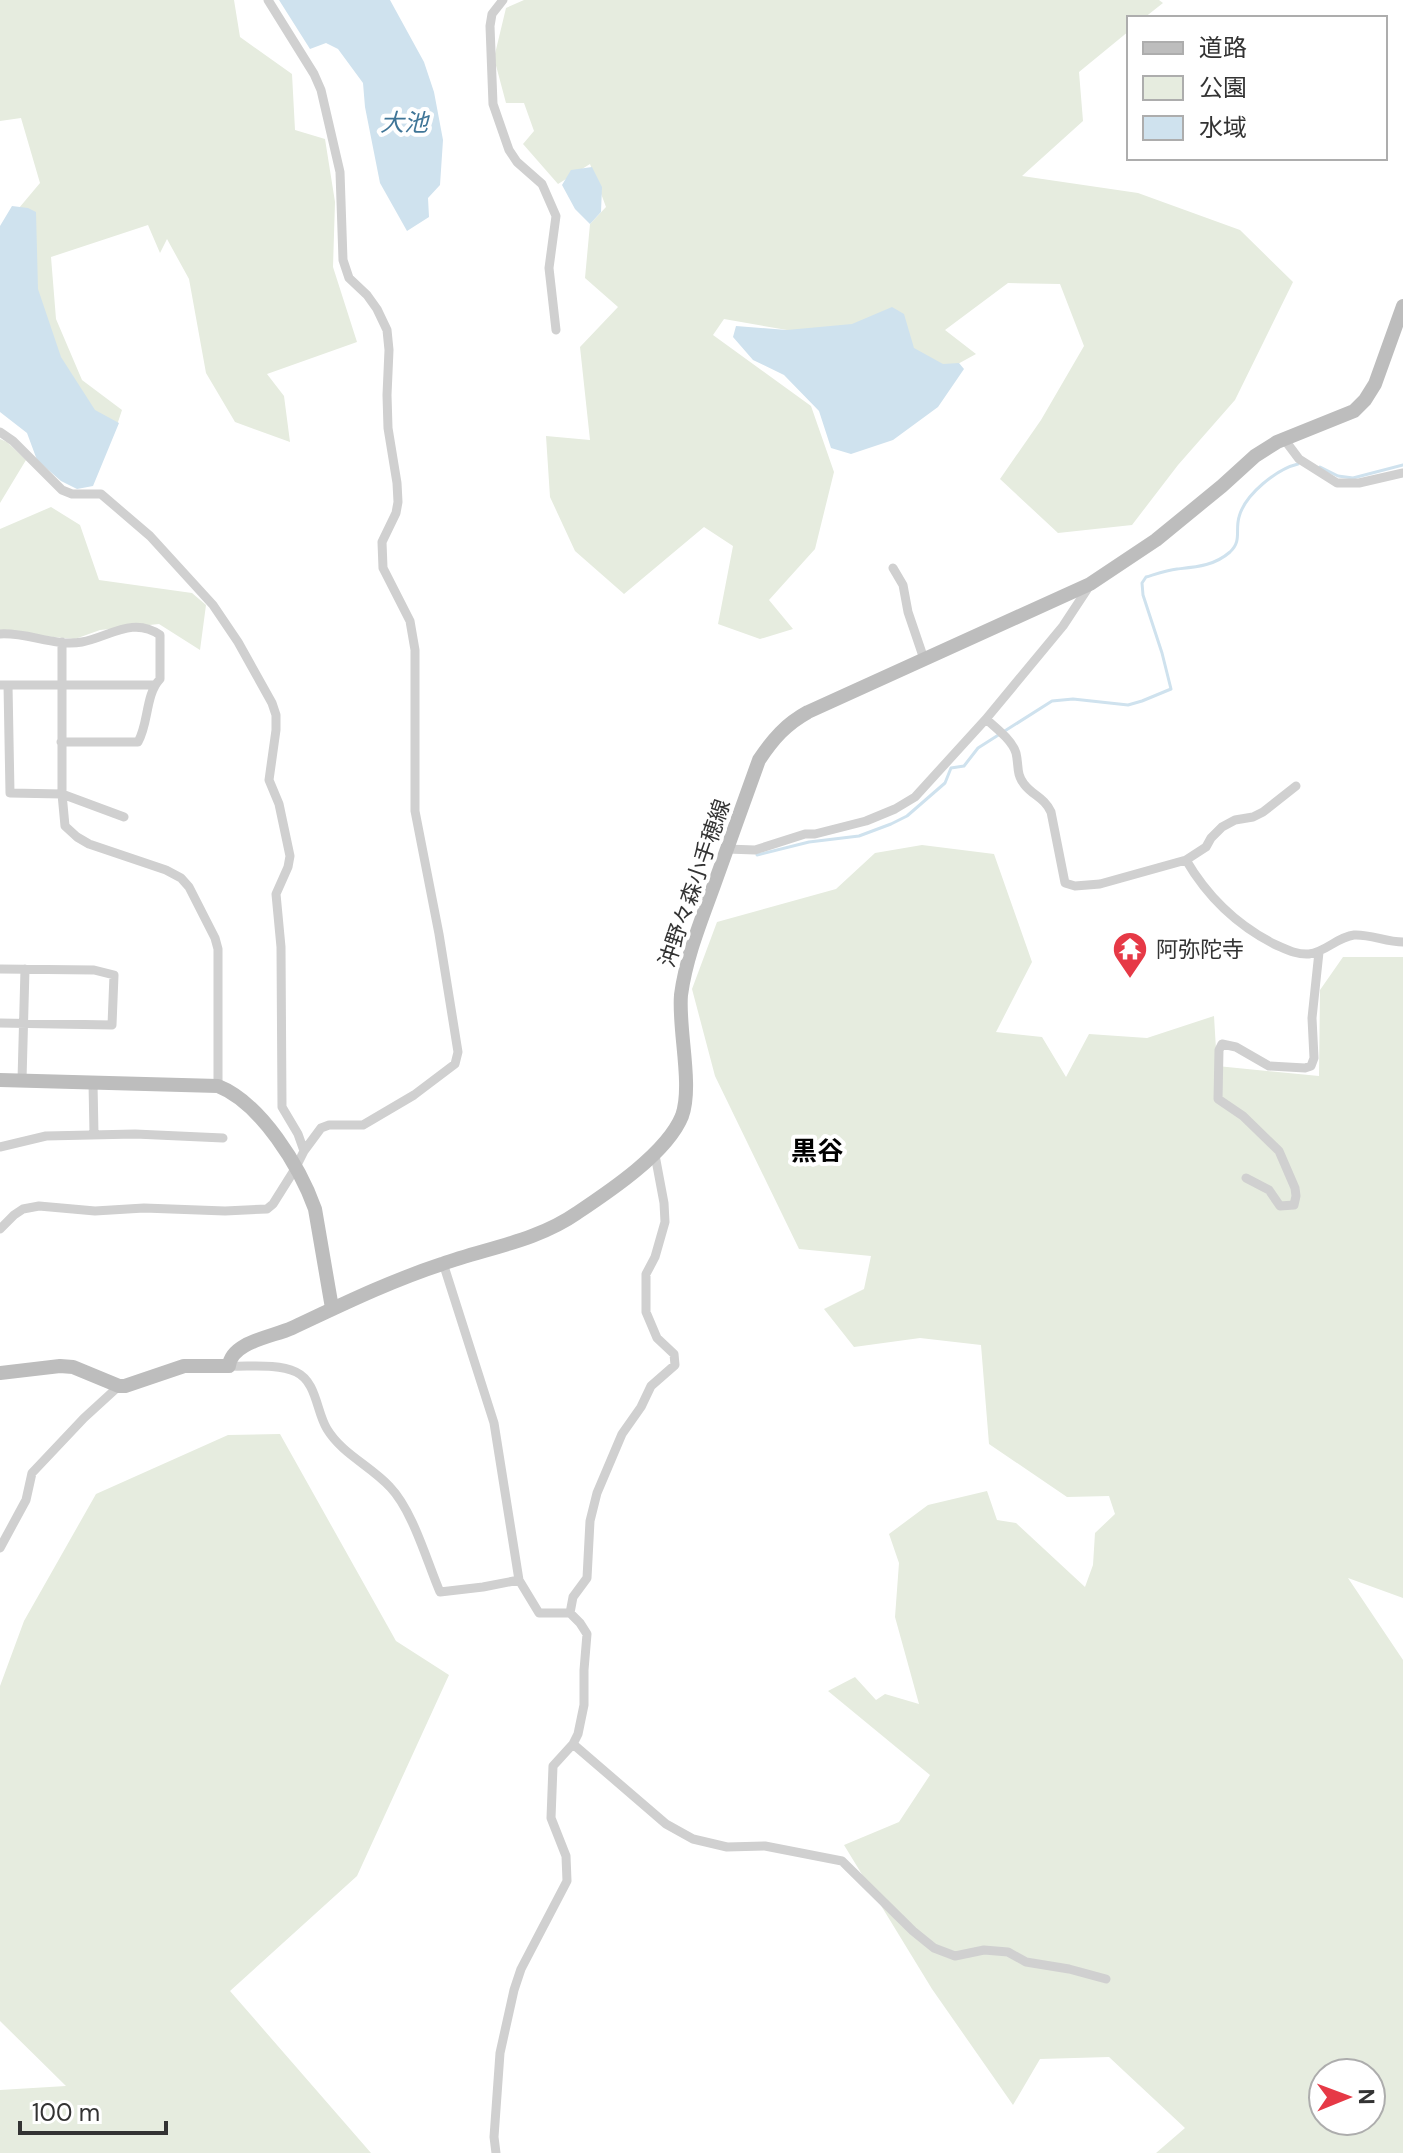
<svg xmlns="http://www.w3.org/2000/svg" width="1403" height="2153" viewBox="0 0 1403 2153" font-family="'DM Sans','Noto Sans JP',sans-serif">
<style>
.green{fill:#e6ecdf;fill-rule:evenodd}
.water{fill:#cfe2ee}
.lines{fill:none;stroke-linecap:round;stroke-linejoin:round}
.stream{stroke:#cfe2ee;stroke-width:3}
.street{stroke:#d0d0d0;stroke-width:9}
.secondary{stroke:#bdbdbd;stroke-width:14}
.labels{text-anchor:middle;stroke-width:8;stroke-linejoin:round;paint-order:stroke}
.street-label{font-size:22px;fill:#333;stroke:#fff}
.poi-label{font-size:22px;fill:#333;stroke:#fff;text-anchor:start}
.water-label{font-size:24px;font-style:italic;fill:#3f7597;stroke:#fff}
.quarter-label{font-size:26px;font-weight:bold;fill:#000;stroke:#fff}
</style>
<rect width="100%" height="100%" fill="#fff"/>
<path class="green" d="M0,0h234l6,37 52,37 3,56 30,9 10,63 -2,65 24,75 -90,32 17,22 6,46 -55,-20 -29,-49 -17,-94 -22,-40 -7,14 -12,-28 -97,32 5,62 26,61 40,30 -6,18 -48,-30 -41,-101 -8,-89 21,-25 -19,-65 -21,3z
M524,0h635l4,3 -19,15h-15v13l-50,41 4,49 -61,55 116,17 102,37 53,52 -58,118 -57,65 -46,60 -74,8 -58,-54 41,-59 43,-74 -24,-62 -52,-1 -63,47 31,24 -31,17 -106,-41h-52l-63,-11 -11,16 98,71 23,66 -19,77 -46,51 24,29 -33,10 -42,-15 15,-78 -29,-19 -80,67 -49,-43 -25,-54 -4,-61 44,4 -10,-93 38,-40 -33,-29 5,-54 16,-17 -16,-43 -32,20 -35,-40 11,-13 -10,-28h-18l-12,-45 12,-50z
M0,439l7,3 19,18 -26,43z
M51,507l29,18 19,55 93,13 14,12 -6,45 -41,-26 -59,6 -25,9 -75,-7v-103z
M922,845l72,9 38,108 -36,70 46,5 24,40 23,-43 58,4 67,-22 3,50 102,10 1,-86 23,-33h60v641l-55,-20 55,82v493h-247l29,-25 -76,-71 -69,2 -27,46 -81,-116 -88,-144 55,-23 31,-47 -102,-84 27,-14 21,23 9,-6 34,10 -24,-87 4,-54 -10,-29 39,-29 59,-14 10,29 19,3 69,64 8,-22 2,-32 20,-19 -6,-18 -42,1 -78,-53 -8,-99 -61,-7 -66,9 -30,-38 40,-20 7,-33 -72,-7 -84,-173 -23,-87 25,-67 119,-33 39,-36zM1323,2073h48v48h-48z
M280,1434l116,207 53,34 -92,201 -127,115 141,162h-371v-63l66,-4 -66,-65v-335l24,-65 72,-127 132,-59z"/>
<path class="water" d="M279,0h111l34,62 10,30 9,48 -3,45 -12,13 1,19 -22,14 -27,-48 -15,-76 -2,-24 -25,-34 -12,-6 -16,6z
M592,167l10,20 -1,25 -11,12 -15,-15 -13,-24 9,-15z
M12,206l16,2 8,4 2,77 23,68 34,53 24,13 -26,63 -16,3 -16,-8 -24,-21 -10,-27 -27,-21v-186z
M892,307l12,7 10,34 29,16 16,-1 5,6 -26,38 -45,33 -42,14 -20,-6 -12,-37 -35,-36 -31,-15 -20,-23 3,-11 51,4 65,-6z"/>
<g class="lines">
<path class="stream" d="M1320,467l18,9 15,2 50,-13
M757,855l52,-13 50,-6 32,-12 16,-8 38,-33 6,-15 13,-2 14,-18 74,-47 21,-2 55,6 14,-4 29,-12 -9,-36 -19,-58 -1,-12 4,-6c10,-3 21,-7 31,-8 19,-2 37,-3 53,-17 12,-11 5,-21 9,-35 6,-23 38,-48 59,-53"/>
<path class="street" d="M503,0l-11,14 -2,12 3,78 16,46 8,12 25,22 14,32 -7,52 7,62
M0,432l13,9 49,49 10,4h29l49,42 63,69 25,37 34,61 4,12v15l-7,50 10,24 11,52 -2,11 -12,27 5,53 1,160 16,27 6,17
M1284,439l15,20 38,24h22l44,-10
M893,568l10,17 5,27 16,47
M0,634c27,-2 55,13 82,8 27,-5 51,-26 78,-7v44c-15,16 -11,44 -22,63h-77
M62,642v152l3,32 12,11 12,7 77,26 15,8 8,9 26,51 3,11v137
M0,685h154
M8,685l2,108 52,1 62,23
M986,719c10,9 26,21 30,34 3,12 0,21 8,31 9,12 20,13 27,28l14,71 10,3 25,-2 86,-24 20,-13 5,-9 11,-11 13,-7 18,-3 10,-5 33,-26
M727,849l28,1 50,-16h10l51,-13 29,-12 20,-12 71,-78 77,-93 27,-41
M1186,860c21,36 51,65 88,84 12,5 22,11 35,10 17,-2 28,-17 45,-19 16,-1 32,7 49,7
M0,969l94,1 20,5 -2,50 -112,-2
M22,1080l3,-111
M93,1083l1,51
M0,1147l46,-11 89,-2 88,4
M1246,1178l23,12 11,16 14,-1 2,-9 -1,-8 -16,-37 -36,-35 -25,-17 1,-49 3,-6 14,3 33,19 36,2 6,-2 3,-8 -2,-40 7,-66
M0,1229l14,-14 9,-6 16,-3 56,5 49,-3 81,3 42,-2 6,-5 22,-35 9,-18 17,-23 8,-3h34l51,-30 41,-31 3,-12 -19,-118 -24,-123v-161l-5,-29 -27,-53 -1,-26 14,-29 2,-11 -1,-19 -9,-55 -1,-33 2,-45 -2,-20 -10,-21 -10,-14 -18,-17 -6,-18 -3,-88 -19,-82 -7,-16 -46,-74
M443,1263l51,160 25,157 20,33h31l10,10 7,11 -3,36v35l-6,29 -5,10 -20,22 -2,52 15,38 1,25 -46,88 -7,21 -14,63 -6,84 2,16
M229,1366c20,1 47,-3 67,6 21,10 20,39 31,57 15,25 44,37 63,58 23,24 37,75 50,105l43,-5 36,-7
M0,1548l26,-48 6,-27 52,-55 35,-32
M570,1613l3,-16 14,-19 3,-57 7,-28 25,-59 19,-27 10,-21 24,-21 -1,-11 -17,-16 -11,-26v-38l9,-17 10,-35 -1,-19 -9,-48
M573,1744l93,80 27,15 34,8 38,-1 77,15 71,70 21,17 21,8 29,-6 24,2 18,10 43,7 37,10"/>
<path class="secondary" d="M0,1080l218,6c43,17 82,81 97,123l17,99
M0,1373l60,-7 13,1 46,19h6l59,-20h45c2,-24 43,-29 63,-38 49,-23 98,-47 150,-64 45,-16 95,-23 135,-51 33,-22 90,-60 105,-97 11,-31 -4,-87 -1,-121 5,-38 20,-74 33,-110 15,-42 30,-83 45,-125 14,-21 27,-36 49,-48l282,-128 66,-44 66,-54 33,-30 22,-14 77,-31 11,-11 10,-16 28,-78"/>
</g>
<defs>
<symbol id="temple-pin" viewBox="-11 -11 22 30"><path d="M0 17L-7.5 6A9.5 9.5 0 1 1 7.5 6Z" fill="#e63946" stroke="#fff"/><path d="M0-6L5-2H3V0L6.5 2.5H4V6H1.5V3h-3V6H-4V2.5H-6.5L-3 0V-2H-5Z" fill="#fff"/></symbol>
</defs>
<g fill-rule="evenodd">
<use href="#temple-pin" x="1110" y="929" width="40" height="54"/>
</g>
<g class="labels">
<g class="street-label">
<text transform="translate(694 883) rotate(-71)" y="8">沖野々森小手穂線</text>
</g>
<g class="poi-label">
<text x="1156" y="957">阿弥陀寺</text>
</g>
<g class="water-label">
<text x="404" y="131">大池</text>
</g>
<g class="quarter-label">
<text x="817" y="1160">黒谷</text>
</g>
</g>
<rect x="1127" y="16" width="260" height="144" fill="#ffffff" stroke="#adadad" stroke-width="2"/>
<rect x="1143" y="42" width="40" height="12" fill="#bdbdbd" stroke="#adadad" stroke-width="2"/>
<text x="1199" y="56" font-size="24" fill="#333333">道路</text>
<rect x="1143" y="76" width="40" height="24" fill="#e6ecdf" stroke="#adadad" stroke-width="2"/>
<text x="1199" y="96" font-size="24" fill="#333333">公園</text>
<rect x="1143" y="116" width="40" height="24" fill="#cfe2ee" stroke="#adadad" stroke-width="2"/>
<text x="1199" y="136" font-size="24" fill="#333333">水域</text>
<g transform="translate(1347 2097) rotate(89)"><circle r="38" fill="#ffffff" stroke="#adadad" stroke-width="2"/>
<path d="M0-6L14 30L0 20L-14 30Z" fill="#e63946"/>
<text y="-12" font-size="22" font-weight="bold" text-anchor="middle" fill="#333333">N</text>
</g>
<path d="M20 2121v12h146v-12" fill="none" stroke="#333333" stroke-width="4"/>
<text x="32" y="2121" font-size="24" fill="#333333" stroke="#ffffff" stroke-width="6" paint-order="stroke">100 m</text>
</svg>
